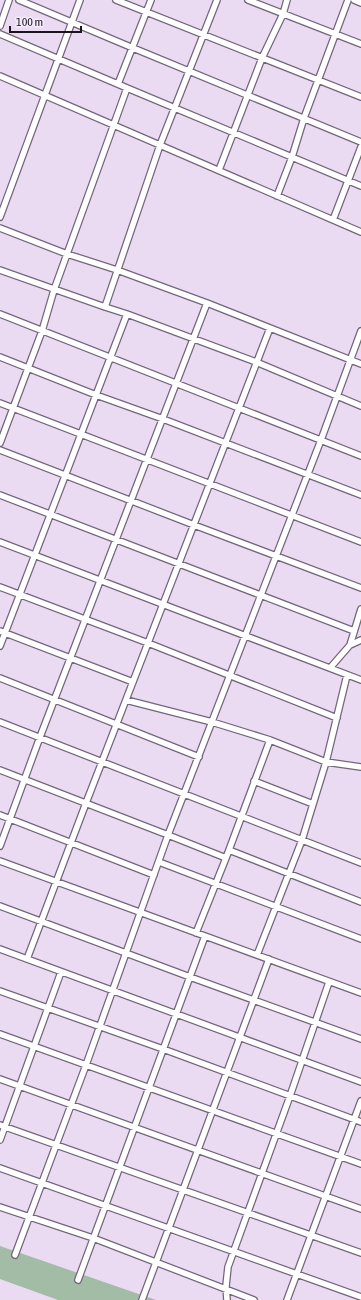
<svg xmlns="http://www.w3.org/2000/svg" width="361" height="1300" viewBox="0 0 361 1300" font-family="'Asap Condensed',sans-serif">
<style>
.green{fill:#a2bca6}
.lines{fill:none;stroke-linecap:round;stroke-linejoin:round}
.minor-casing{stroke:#73667a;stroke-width:8}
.minor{stroke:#fff;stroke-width:5.5}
</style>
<rect width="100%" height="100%" fill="#eadbf3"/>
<path class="green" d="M0,1246l156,54h-98l-58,-21z"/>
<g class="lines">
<defs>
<path id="minor" d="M19,0l114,48 228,94
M116,0l245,97
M248,0l113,44
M354,0l7,3
M0,26l9,-26
M0,34l127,54
M0,76l361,156
M118,84l33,-84
M219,170l43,-112 21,-44 4,-14
M277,196l15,-39 12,-39 44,-118
M0,217l80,-217
M333,220l28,-73
M0,228l67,26 50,16 90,33 154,61
M0,270l105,37 22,7 129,48 105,44
M105,307l55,-162 57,-145
M0,314l361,142
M0,357l96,38 67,24 198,76
M0,403l361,139
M0,443l42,-112 12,-41 73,-202 234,98
M0,450l194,75 167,63
M0,495l354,136
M0,542l361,138
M0,587l148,56 189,75
M0,631l133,51
M350,645l11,-36
M0,646l127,-332
M330,668l20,-23 11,-5
M0,678l199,79
M126,700l86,22 58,18 56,22 35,5
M0,722l361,141
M270,740l-44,118 -58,-23 153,-395 40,-109
M0,770l168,65 -82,230 -71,190
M254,781l59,23
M0,815l154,60
M0,846l40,-109 167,-434
M229,850l132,52
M0,861l205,75 -127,344
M159,862l202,77
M0,906l190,71 171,62
M196,933l30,-75
M205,936l156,57
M0,949l361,133
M257,955l45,-115 24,-78 21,-87
M27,959l59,-156 184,-475
M0,991l163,58 198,73
M0,1034l361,130
M0,1079l361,130
M0,1125l361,128
M0,1140l61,-168
M0,1168l361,129
M0,1207l93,31 161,62
M142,1300l127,-341
M227,1300l-1,-14 2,-19 62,-171 39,-114
M287,1300l74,-199"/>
</defs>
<use href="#minor" class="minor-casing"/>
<use href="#minor" class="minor"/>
</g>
<path d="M10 26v6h71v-6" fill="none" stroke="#1a151d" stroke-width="2"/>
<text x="16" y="26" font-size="12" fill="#1a151d" stroke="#f6eafd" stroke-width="3" paint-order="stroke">100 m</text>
</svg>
